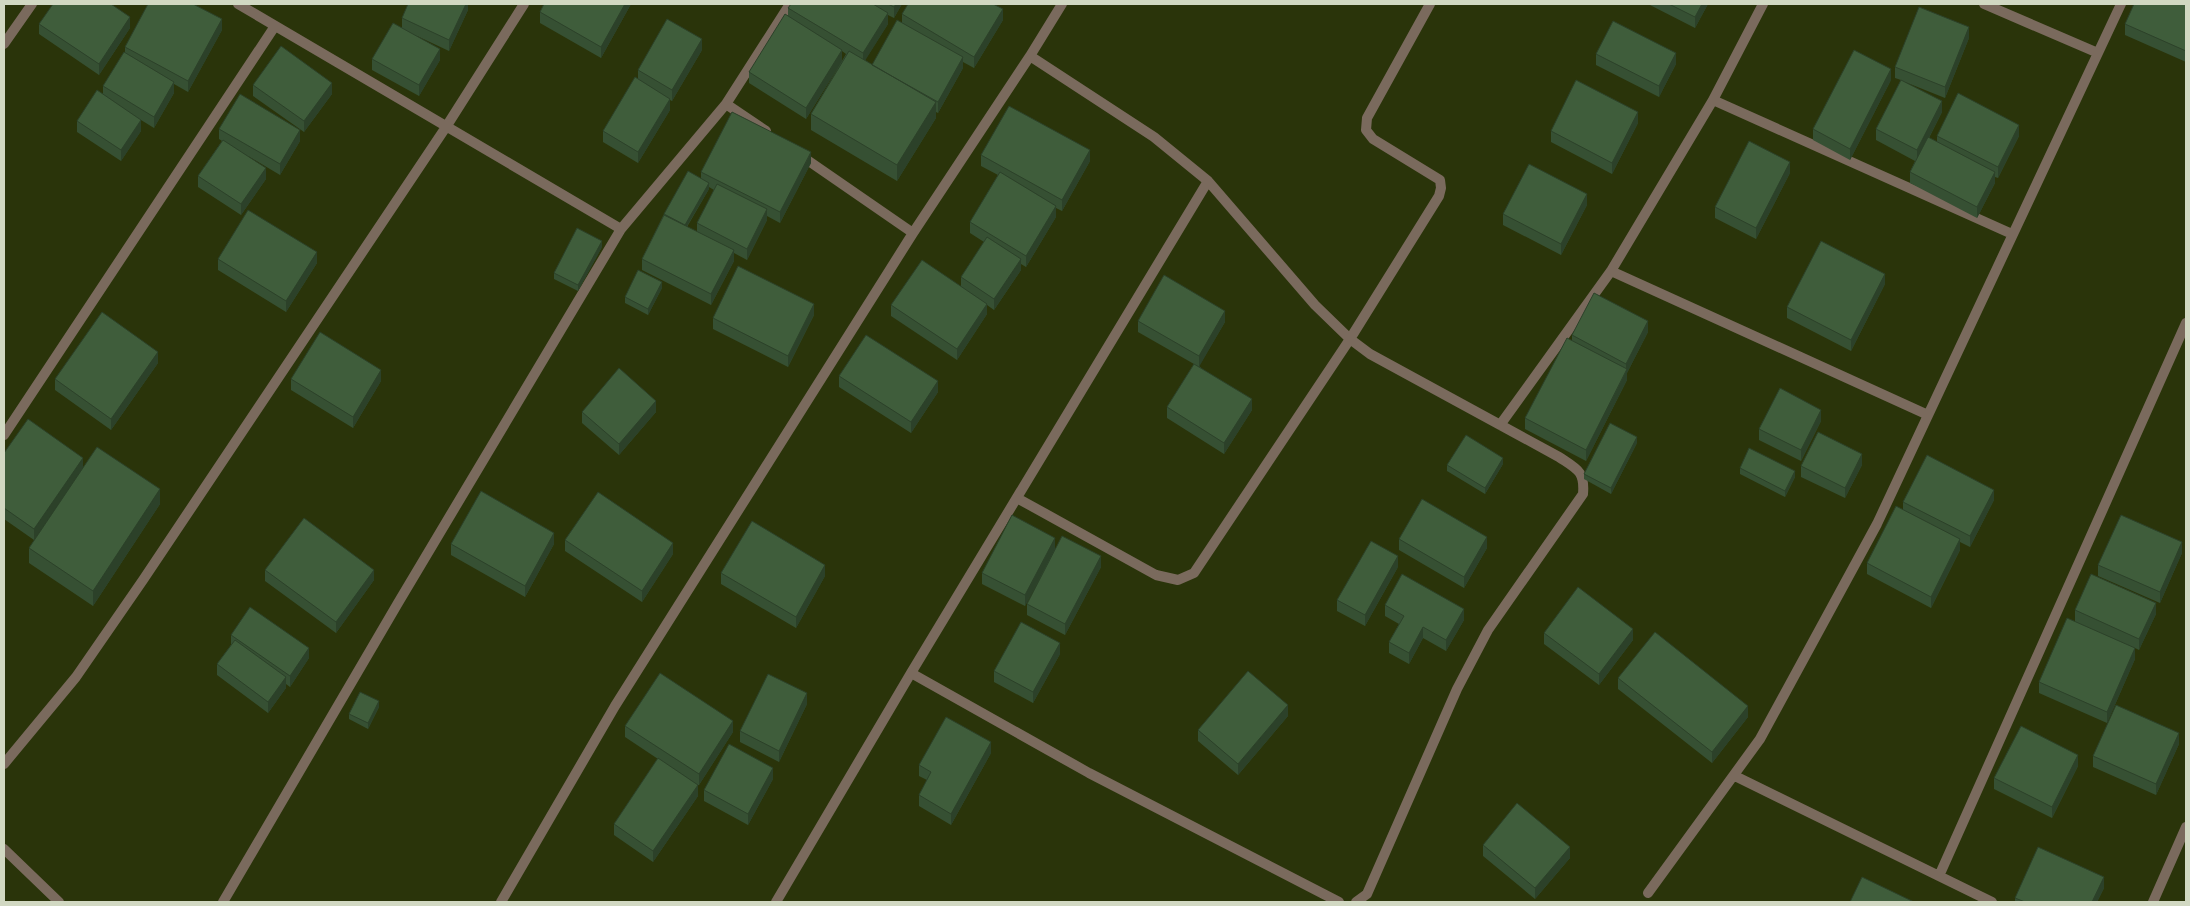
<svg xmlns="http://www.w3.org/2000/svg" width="2190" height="906" viewBox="0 0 2190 906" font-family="Karla,sans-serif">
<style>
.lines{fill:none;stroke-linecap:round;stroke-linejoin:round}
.minor{stroke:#7a6a5d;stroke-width:10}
.wall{fill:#365033;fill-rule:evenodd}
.shaded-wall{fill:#2c4129}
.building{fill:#3f5d3b;stroke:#2c4129}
</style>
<rect width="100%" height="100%" fill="#2a340a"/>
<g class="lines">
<path class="minor" d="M238,4l383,225
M1984,4l114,49
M4,44l28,-40
M1030,56l124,81 54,44 107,124 35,34 20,15 189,103c18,12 26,14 24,37l-95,136 -31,59 -90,205 -11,8
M1713,100l299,134
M726,104l40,27
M800,155l113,78
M1611,271l317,144
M1500,425l111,-154 102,-171 50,-96
M4,435l271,-409
M1017,498l139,77 22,5 16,-7 156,-234 89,-143 2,-8 -1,-8 -67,-41 -7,-9 1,-12 63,-114
M911,673l178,100 250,129
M4,764l72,-87 67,-97 303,-453 78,-123
M1735,776l257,126
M4,849l55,53
M1939,876l247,-553
M1648,893l112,-154 117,-215 244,-520
M223,902l175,-299 223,-374 105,-125 64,-100
M501,902l114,-196 298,-473 117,-177 32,-52
M776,902l135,-229 297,-492
M2153,902l33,-75"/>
</g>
<path class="wall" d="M468,4v6l-19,41 -32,-15 23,24 -21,36 -47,-26v-11l30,-31v-10z
M544,4h87l-30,54 -61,-35v-11z
M791,4h111l-8,14 -6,-3v9l-23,36 7,5 30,-42v-9l101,6 -29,48 -11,-6v6l-25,45 -2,-1v6l-39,63 -86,-51v-16l35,-60 -4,-3v10l-36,58 -57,-36v-11l39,-56v-8z
M1648,4h60l-13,24z
M2186,4v58l-61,-27v-11z
M39,24l91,4 -31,47 -60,-41z
M222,30l-34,62 -14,-8v9l-20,35 -13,-8v11l-20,30 -44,-29v-11l26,-26v-9l22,-34v-5z
M1969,38l-24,60 -40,-16 37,30 -13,26 8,4v-6h82l-21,42 -3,-1v6l-18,35 -67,-35v-11l5,-11 -39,-21v-11l25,-49 -6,-2v-11z
M702,50l-30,51 -2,-1v10l-32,53 -35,-21v-11l35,-52v-9z
M1596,54l80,10 -17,33 -63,-32z
M1891,80l-41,80 -37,-20v-11z
M253,85l79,9 -28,38 -51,-36z
M1638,123l-26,51 -61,-32v-11z
M219,129l81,12 -20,34 -32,-19 18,23 -25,36 -43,-28v-11l24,-35 -3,-2z
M981,155l109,6 -28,50 -6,-3v9l-30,50 -5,-3v6l-27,40 -7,-5v9l-30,46 -66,-44v-11l70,-19v-9l23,-35 -14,-9v-11l28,-47 -17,-9z
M811,163l-31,60 -13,-7v4l-20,40 -13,-7v8l-23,44 -69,-35v-11l22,-45 37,-36v-6zM709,187l5,3 -17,33v9l-10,-5 22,-38z
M1790,173l-34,66 -41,-21v-11z
M1587,205l-26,50 -58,-30v-11z
M602,247l-24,44 -24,-12v-6z
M218,259l99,4 -31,49 -68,-42z
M1885,284l-34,67 -64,-33v-11z
M662,288l-14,27 -23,-12v-6z
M814,315l-26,52 -75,-38v-11z
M1138,321l87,1 -26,44 53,44 -28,44 -57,-36v-11l27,-43 -56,-32z
M1648,332l-21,41v7l-41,81 -61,-32v-11l47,-77v-6z
M158,363l-47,67 -56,-40v-11z
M839,376l99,16 -27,41 -72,-46z
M291,379l90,2 -28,47 -62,-38z
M582,412h74l-37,43 -37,-32z
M1821,421l-20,40 -42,-21v-11z
M1637,443l-26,51 -27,-15v-5z
M4,453l79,14 77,37 -67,102 -64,-43v-15l28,-42 -23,34 -30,-21z
M1503,464l-18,30 -38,-23v-6z
M1862,465l-17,33 -44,-21v-11z
M1740,468l55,9 -10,20 -45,-23z
M1994,500l-24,47 -10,-5v8l-29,58 -64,-34v-11l36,-53v-8z
M1399,539l88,9 -23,40 -65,-38z
M565,540l108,14 -31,48 -77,-51z
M451,544h103l-29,53 -74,-42z
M1055,548l46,19 -36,68 -38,-20v-11l14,-28 -16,30 -43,-22v-11z
M2182,553l-22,50 -62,-27v-11z
M1398,567l-33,59 -28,-15v-11z
M265,570l109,10 -38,53 -71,-52z
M721,573l104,3 -29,52 -75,-44z
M1385,605l79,15 -18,31 -23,-13 -14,26 -20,-11v-11l10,-18 -14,-8z
M2075,610l81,4 -17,36 -4,-2v11l-28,64 -68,-30v-11l36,-61z
M1544,633l89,7 -34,45 -55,-41z
M231,635l78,23 -19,29 -4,-3v4l-18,25 -51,-38v-11l14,-19z
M1060,654l-27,49 -39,-21v-11z
M1618,678l130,39 -36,46 -94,-74z
M807,704l-28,58 -39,-20v-11z
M379,707l-11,22 -19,-10v-5z
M1288,716l-50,59 -40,-34v-11z
M625,726l108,6 -34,53h-1v11l-45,66 -39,-27v-11l44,-65 -33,-22z
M2179,744l-23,51 -63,-28v-11z
M991,753l-40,72 -32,-19v-11l8,-15 -8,-4v-11z
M2078,766l-26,52 -58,-29v-11z
M773,779l-25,46 -44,-24v-11z
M1483,845l87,13 -35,41 -52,-43z
M2104,888l-7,14h-82v-4z"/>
<path class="shaded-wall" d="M466,4h2v6l-19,41v-11z
M625,4h6l-30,54v-11z
M896,4h6l-8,14v-11z
M1702,4h6l-13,24v-11z
M1003,9v11l-29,48v-11z
M888,13v11l-25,40v-11z
M130,17v11l-31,47v-11z
M222,19v11l-34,62v-11z
M1969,27v11l-24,60v-11z
M702,39v11l-30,51v-11z
M440,49v11l-21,36v-11z
M842,50v11l-36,58v-11z
M1676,53v11l-17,33v-11z
M963,57v11l-25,45v-11z
M1891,69v11l-41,80v-11z
M174,82v11l-20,35v-11z
M332,83v11l-28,38v-11z
M670,99v11l-32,53v-11z
M1942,101v11l-25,49v-11z
M936,102v16l-39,63v-16z
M1638,112v11l-26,51v-11z
M141,120v11l-20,30v-11z
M2019,125v11l-21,42v-11z
M300,130v11l-20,34v-11z
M1090,150v11l-28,50v-11z
M811,152v11l-31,60v-11z
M1790,162v11l-34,66v-11z
M266,168v11l-25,36v-11z
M1995,172v11l-18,35v-11z
M709,183v6l-25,42v-5z
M1587,194v11l-26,50v-11z
M1056,206v11l-30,50v-11z
M767,209v11l-20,40v-11z
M602,241v6l-24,44v-6z
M734,250v11l-23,44v-11z
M317,252v11l-31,49v-11z
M1021,259v11l-27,40v-11z
M1885,274v10l-34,67v-11z
M662,282v6l-14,27v-6z
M814,304v11l-26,52v-11z
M987,304v10l-30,46v-11z
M1225,311v11l-26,45v-11z
M1648,321v11l-21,41v7l-41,81v-11l40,-78v-8z
M158,352v11l-47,67v-11z
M381,370v11l-28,47v-11z
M938,381v11l-27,41v-11z
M1252,399v11l-28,44v-11z
M656,401v11l-37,43v-11z
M1821,410v11l-20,40v-11z
M1637,437v6l-26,51v-6z
M1862,454v11l-17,33v-10z
M83,458v11l-49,71v-11z
M1503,458v6l-18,30v-6z
M1795,471v6l-10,20v-6z
M160,489v15l-67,102v-15z
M1994,490v10l-24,47v-11z
M554,533v11l-29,53v-11z
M1487,537v11l-23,40v-11z
M1055,538v11l-30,57v-11z
M1960,539v11l-29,58v-11z
M2182,542v11l-22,50v-11z
M673,543v11l-31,48v-11z
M1101,556v11l-36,68v-11z
M1398,556v11l-33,59v-11z
M825,565v11l-29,52v-11z
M374,570v10l-38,53v-11z
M2156,603v11l-17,36v-11z
M1464,609v11l-18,31v-11z
M1423,627v11l-14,26v-11z
M1633,629v11l-34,45v-11z
M1060,643v11l-27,49v-11z
M309,648v10l-19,29v-11z
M2135,648v11l-28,64v-11z
M286,677v11l-18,25v-11z
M807,693v11l-28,58v-11z
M379,701v6l-11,22v-6z
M1288,705v11l-50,59v-11z
M1748,706v11l-36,46v-11z
M733,721v11l-34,53v-11z
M2179,733v11l-23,51v-11z
M991,742v11l-40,72v-11z
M2078,755v11l-26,52v-11z
M773,768v11l-25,46v-11z
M698,785v11l-45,66v-11z
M1570,847v11l-35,41v-11z
M2104,877v11l-7,14h-5z"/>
<path class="building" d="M53,4h58l19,13 -31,47 -60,-40z
M148,4h45l29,15 -34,62 -63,-34z
M408,4h58l-17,36 -47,-22z
M544,4h81l-24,43 -61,-35z
M791,4h82l15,9 -25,40 -75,-45z
M888,4h8l-2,3z
M908,4h85l10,5 -29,48 -72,-43z
M1669,4h33l-7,13z
M2134,4h52v47l-61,-27z
M1919,7l50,20 -24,60 -50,-20z
M785,14l57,36 -36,58 -57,-36z
M667,19l35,20 -30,51 -34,-20z
M897,20l66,37 -25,45 -66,-37z
M1613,21l63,32 -17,33 -63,-32z
M393,23l47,26 -21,36 -47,-26z
M281,46l51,37 -28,38 -51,-36z
M1854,50l37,19 -41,80 -37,-20z
M849,51l87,51 -39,63 -86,-51z
M124,52l50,30 -20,35 -51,-31z
M635,77l35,22 -32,53 -35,-21z
M1576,80l62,32 -26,51 -61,-32z
M1901,80l41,21 -25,49 -41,-21z
M97,90l44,30 -20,30 -44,-29z
M1958,93l61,32 -21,42 -61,-31z
M240,94l60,36 -20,34 -61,-35z
M1009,106l81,44 -28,50 -81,-45z
M732,112l79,40 -31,60 -79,-40z
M1928,137l67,35 -18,35 -67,-35z
M223,140l43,28 -25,36 -43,-28z
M1749,141l41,21 -34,66 -41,-21z
M1529,164l58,30 -26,50 -58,-30z
M688,171l21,12 -24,42 -21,-11z
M1000,172l56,34 -30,50 -56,-34z
M717,184l50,25 -20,40 -50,-26z
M248,210l69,42 -31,49 -68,-42z
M664,215l70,35 -23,44 -69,-35z
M577,228l25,13 -24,44 -24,-12z
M987,237l34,22 -27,40 -33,-22z
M1821,241l64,33 -34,66 -64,-33z
M922,260l65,44 -30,45 -66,-44z
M738,266l76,38 -26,52 -75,-38z
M638,270l24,12 -14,27 -23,-12z
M1164,275l61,36 -26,45 -61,-35z
M1594,293l54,28 -22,43 -54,-29z
M102,312l56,40 -47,67 -56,-40z
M320,332l61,38 -28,47 -62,-38z
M866,335l72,46 -27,41 -72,-46z
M1567,338l60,31 -41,81 -61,-32z
M1194,364l58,35 -28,44 -57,-36z
M619,368l37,33 -37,43 -37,-32z
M1780,388l41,22 -20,40 -42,-21z
M28,419l55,39 -49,71 -30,-21v-55z
M1610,423l27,14 -26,51 -27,-14z
M1818,432l44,22 -17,34 -44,-22z
M1466,435l37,23 -18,30 -38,-23z
M97,447l63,42 -67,102 -64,-43z
M1749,448l46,23 -10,20 -45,-23z
M1927,455l67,35 -24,46 -67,-34z
M481,491l73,42 -29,53 -74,-42z
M598,492l75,51 -31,48 -77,-51z
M1422,499l65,38 -23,40 -65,-38z
M1896,506l64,33 -29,58 -64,-34z
M1012,515l43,23 -30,57 -43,-22z
M2121,515l61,27 -22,50 -62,-27z
M304,518l70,52 -38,52 -71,-52z
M752,521l73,44 -29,52 -75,-44z
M1062,536l39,20 -36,68 -38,-20z
M1371,541l27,15 -33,59 -28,-15z
M1402,574l62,35 -18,31 -23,-13 -14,26 -20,-11 15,-26 -19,-11z
M2091,574l65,29 -17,36 -64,-29z
M1578,587l55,42 -34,45 -55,-41z
M250,607l59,41 -19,28 -59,-41z
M2067,618l68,30 -28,64 -68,-30z
M1021,622l39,21 -27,49 -39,-21z
M1655,632l93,74 -36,46 -94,-74z
M235,640l51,37 -18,25 -51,-38z
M1248,671l40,34 -50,59 -40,-34z
M660,673l73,48 -34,53 -74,-48z
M768,674l39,19 -28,58 -39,-20z
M360,692l19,9 -11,22 -19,-9z
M2116,705l63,28 -23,51 -63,-28z
M946,717l45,25 -40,72 -32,-19 12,-23 -12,-7z
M2021,726l57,29 -26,52 -58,-29z
M729,744l44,24 -25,46 -44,-24z
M658,758l40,27 -45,66 -39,-27z
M1517,803l53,44 -35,41 -52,-43z
M2038,847l66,30 -12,25h-67l-10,-4z
M1862,877l52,25h-64z"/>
<rect width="2190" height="906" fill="none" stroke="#d1d8c2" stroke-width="10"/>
</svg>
